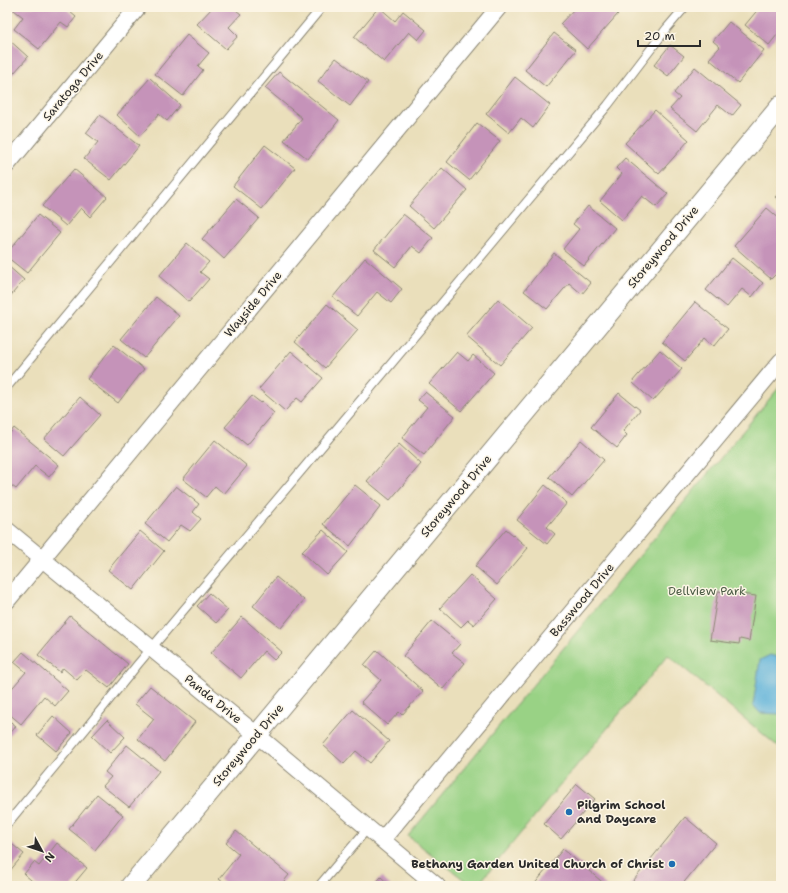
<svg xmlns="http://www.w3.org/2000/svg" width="788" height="893" viewBox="0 0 788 893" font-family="'Shantell Sans',sans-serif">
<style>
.green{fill:#99d285;stroke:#627e58}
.water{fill:#5db2da;stroke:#446e82}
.building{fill:#c593b9}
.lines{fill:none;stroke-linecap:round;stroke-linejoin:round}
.service-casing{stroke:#8a8573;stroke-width:10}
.minor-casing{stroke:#8a8573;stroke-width:18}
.tertiary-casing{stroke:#8a8573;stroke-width:22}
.service{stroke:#fff;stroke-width:8}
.minor{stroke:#fff;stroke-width:16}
.tertiary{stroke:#fff;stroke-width:20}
.poi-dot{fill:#1f6fb2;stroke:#fcf5e5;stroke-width:1.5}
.labels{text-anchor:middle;stroke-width:3;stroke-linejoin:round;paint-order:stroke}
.street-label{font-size:12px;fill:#2b2b2b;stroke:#fcf5e5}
.park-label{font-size:12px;fill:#4c5d46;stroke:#fcf5e5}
.poi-label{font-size:12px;font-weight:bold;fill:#2b2b2b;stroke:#fcf5e5;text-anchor:start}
</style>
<rect width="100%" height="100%" fill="#fcf5e5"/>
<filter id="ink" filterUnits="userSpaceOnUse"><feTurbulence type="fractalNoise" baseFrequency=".025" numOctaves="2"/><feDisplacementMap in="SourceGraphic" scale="8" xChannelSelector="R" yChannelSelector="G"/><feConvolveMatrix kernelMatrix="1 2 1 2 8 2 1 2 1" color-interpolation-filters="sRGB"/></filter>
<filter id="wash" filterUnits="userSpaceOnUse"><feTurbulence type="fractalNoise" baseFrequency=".012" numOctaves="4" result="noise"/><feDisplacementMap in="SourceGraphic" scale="16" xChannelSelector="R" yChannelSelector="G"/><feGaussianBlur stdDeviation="0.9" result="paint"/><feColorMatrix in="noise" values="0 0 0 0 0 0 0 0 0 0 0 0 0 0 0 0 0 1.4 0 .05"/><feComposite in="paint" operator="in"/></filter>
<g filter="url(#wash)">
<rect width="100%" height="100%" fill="#eadfbb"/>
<path class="green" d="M781,385v364l-113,-94 -191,231h-5l-64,-50z"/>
<path class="water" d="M770,655l11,3v56l-21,-1 -7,-8 7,-45z"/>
<g id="blocks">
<path class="building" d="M10,7h54l12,10 -8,10 -7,-5 -22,27 -25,-20 9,-12z
M213,7h19l9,7 -12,13 9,9 -12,13 -29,-25z
M379,7l16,14 8,-10 23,19 -8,10 -9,-8 -25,30 -30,-25z
M576,7h34l8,7 -31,35 -27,-25z
M760,7h21v23l-12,15 -24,-20z
M729,22l35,28 -26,33 -29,-24 11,-12 -7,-6z
M554,33l22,17 -30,37 -21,-17z
M187,35l22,18 -11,13 5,4 -20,26 -28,-22z
M7,38l21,19 -21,24z
M670,45l14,11 -16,20 -14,-11z
M336,58l32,24 -18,24 -32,-25z
M695,67l46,38 -9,11 -14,-11 -21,26 -27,-22 10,-11 -6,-5z
M279,72l60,48 -31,39 -24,-19 18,-22 -37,-30z
M515,77l35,28 -17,23 -12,-10 -12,15 -23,-19z
M150,78l30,27 -13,16 -8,-7 -19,22 -23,-21z
M655,110l34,30 -30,34 -34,-31z
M100,115l39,31 -28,34 -27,-21 14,-17 -12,-9z
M477,123l23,18 -31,39 -22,-18z
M265,145l30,23 -33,41 -29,-23z
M625,158l43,36 -12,13 -14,-11 -20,24 -22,-19 22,-27 -6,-6z
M442,168l25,22 -33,38 -25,-22z
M74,169l33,28 -17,20 -9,-9 -15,18 -24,-20z
M781,192v10l-5,-5z
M236,199l23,19 -35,41 -22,-20z
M588,206l27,22 -31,38 -21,-17 16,-20 -6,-5z
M767,208l14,12v50h-1l-9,9 -37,-33z
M403,214l30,24 -12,15 -9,-7 -17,21 -21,-17z
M38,215l22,18 -33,40 -20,-16v-4z
M187,243l22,19 -9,10 9,7 -20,23 -30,-26z
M554,253l37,30 -9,11 -13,-11 -22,26 -23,-18z
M365,258l37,31 -11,14 -14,-11 -20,24 -24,-19z
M732,258l31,25 -11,14 -10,-8 -15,18 -21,-17z
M7,265l17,15 -17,20z
M156,297l23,19 -35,42 -23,-19z
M498,299l34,29 -32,37 -34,-29z
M695,302l33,27 -14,17 -9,-8 -20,23 -23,-19z
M327,304l31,26 -33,38 -30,-26z
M114,345l30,24 -26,34 -31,-24z
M660,350l22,19 -29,32 -21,-19z
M291,351l32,27 -21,24 -5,-4 -12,13 -26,-22z
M457,352l11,9 5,-6 21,18 -33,38 -32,-27z
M425,392l30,24 -31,39 -22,-17 25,-31 -9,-7z
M619,393l21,17 -17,21 4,4 -10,13 -26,-21z
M252,396l9,7 1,-1 12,11 -27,32 -22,-18z
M80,397l20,18 -36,41 -20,-17z
M14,428l45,37 -10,12 -14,-11 -19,23 -9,-7v-45z
M215,440l32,26 -23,28 -9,-8 -9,11 -23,-18z
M581,440l23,20 -32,37 -23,-20z
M399,444l22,20 -31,36 -23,-19z
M355,485l26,21 -31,40 -27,-22z
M545,485l22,18 -20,24 8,7 -8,10 -30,-24z
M176,486l23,18 -6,8 8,7 -11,12 -9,-6 -14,17 -22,-18z
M506,529l22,19 -31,37 -22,-19z
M323,530l25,22 -21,23 -25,-23z
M140,531l24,20 -31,39 -25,-20z
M470,575l27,24 -23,26 -6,-5 -7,7 -21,-19z
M276,577l28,23 -23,28 -28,-22z
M718,591l38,5 -7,45 -9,-2 -1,5 -29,-4z
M209,593l19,17 -12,13 -19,-17z
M70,616l58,48 -19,24 -23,-18 -9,10 -14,-12 -3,4 -22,-17z
M242,617l40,35 -8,8 -10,-9 -23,27 -30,-25z
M432,621l28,23 -8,9 13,10 -22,26 -40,-33z
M377,650l46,41 -21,24 -3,-3 -12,13 -26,-23 20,-22 -17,-15z
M23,652l45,39 -13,15 -11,-10 -23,28 -14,-12v-18l19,-22 -12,-10z
M150,686l45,36 -30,39 -27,-22 16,-20 -19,-15z
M353,710l36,31 -19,22 -14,-12 -12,13 -21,-19z
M53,716l19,17 -16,18 -19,-16z
M7,719l9,7 -9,12z
M107,720l18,17 -15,16 -18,-17z
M127,745l32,26 -30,36 -26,-21 8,-9 -6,-5z
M577,784l18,15 -34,40 -17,-15z
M97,794l26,21 -28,35 -26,-21z
M685,817l31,26 -35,43h-52z
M236,831l53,44 -9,11h-52l-9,-7 20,-25 -13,-11z
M7,840l17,14 -16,19 -1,-2z
M57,843l30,25 -15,18h-34l-14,-12 10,-12 5,4z
M563,849l44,37h-74z
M381,877l10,9h-18z"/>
</g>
</g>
<g filter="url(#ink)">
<use href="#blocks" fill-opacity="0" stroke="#8a8573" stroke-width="1"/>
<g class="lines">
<defs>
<path id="service" d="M7,387l315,-380
M7,824l81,-98 50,-62 196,-232 274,-327 59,-77 18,-21
M319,886l49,-58"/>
<path id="minor" d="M7,165l131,-158
M7,530l250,205 180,151
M7,601l492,-594
M382,840l399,-479"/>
<path id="tertiary" d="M131,886l650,-780"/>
</defs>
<use href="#service" class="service-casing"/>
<use href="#minor" class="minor-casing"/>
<use href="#tertiary" class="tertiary-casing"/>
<use href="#service" class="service"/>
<use href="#minor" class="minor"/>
<use href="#tertiary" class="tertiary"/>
</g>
</g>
<g class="poi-dot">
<circle cx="569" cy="812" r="4"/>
<circle cx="672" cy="864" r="4"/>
</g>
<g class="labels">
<g class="street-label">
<text transform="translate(73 86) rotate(-50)" y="4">Saratoga Drive</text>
<text transform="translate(663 247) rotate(-50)" y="4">Storeywood Drive</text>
<text transform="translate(253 304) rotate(-50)" y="4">Wayside Drive</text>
<text transform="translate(456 496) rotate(-50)" y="4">Storeywood Drive</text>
<text transform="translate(582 600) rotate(-50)" y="4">Basswood Drive</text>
<text transform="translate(213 699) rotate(39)" y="4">Panda Drive</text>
<text transform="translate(248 745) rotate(-50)" y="4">Storeywood Drive</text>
</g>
<g class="park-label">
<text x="707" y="595">Dellview Park</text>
</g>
<g class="poi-label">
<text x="577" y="809">Pilgrim School<tspan x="577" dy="14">and Daycare</tspan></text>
<text x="664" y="868" text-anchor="end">Bethany Garden United Church of Christ</text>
</g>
</g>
<rect width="788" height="893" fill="none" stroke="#fcf5e5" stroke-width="24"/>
<g transform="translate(42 851) rotate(130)" stroke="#fcf5e5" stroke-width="3" paint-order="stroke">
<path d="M0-3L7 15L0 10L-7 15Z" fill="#2b2b2b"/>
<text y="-6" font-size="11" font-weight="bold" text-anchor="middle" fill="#2b2b2b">N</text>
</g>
<path d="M638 40v6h62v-6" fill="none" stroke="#2b2b2b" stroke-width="2"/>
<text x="644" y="40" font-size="12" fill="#2b2b2b" stroke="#fcf5e5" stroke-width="3" paint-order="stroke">20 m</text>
</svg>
